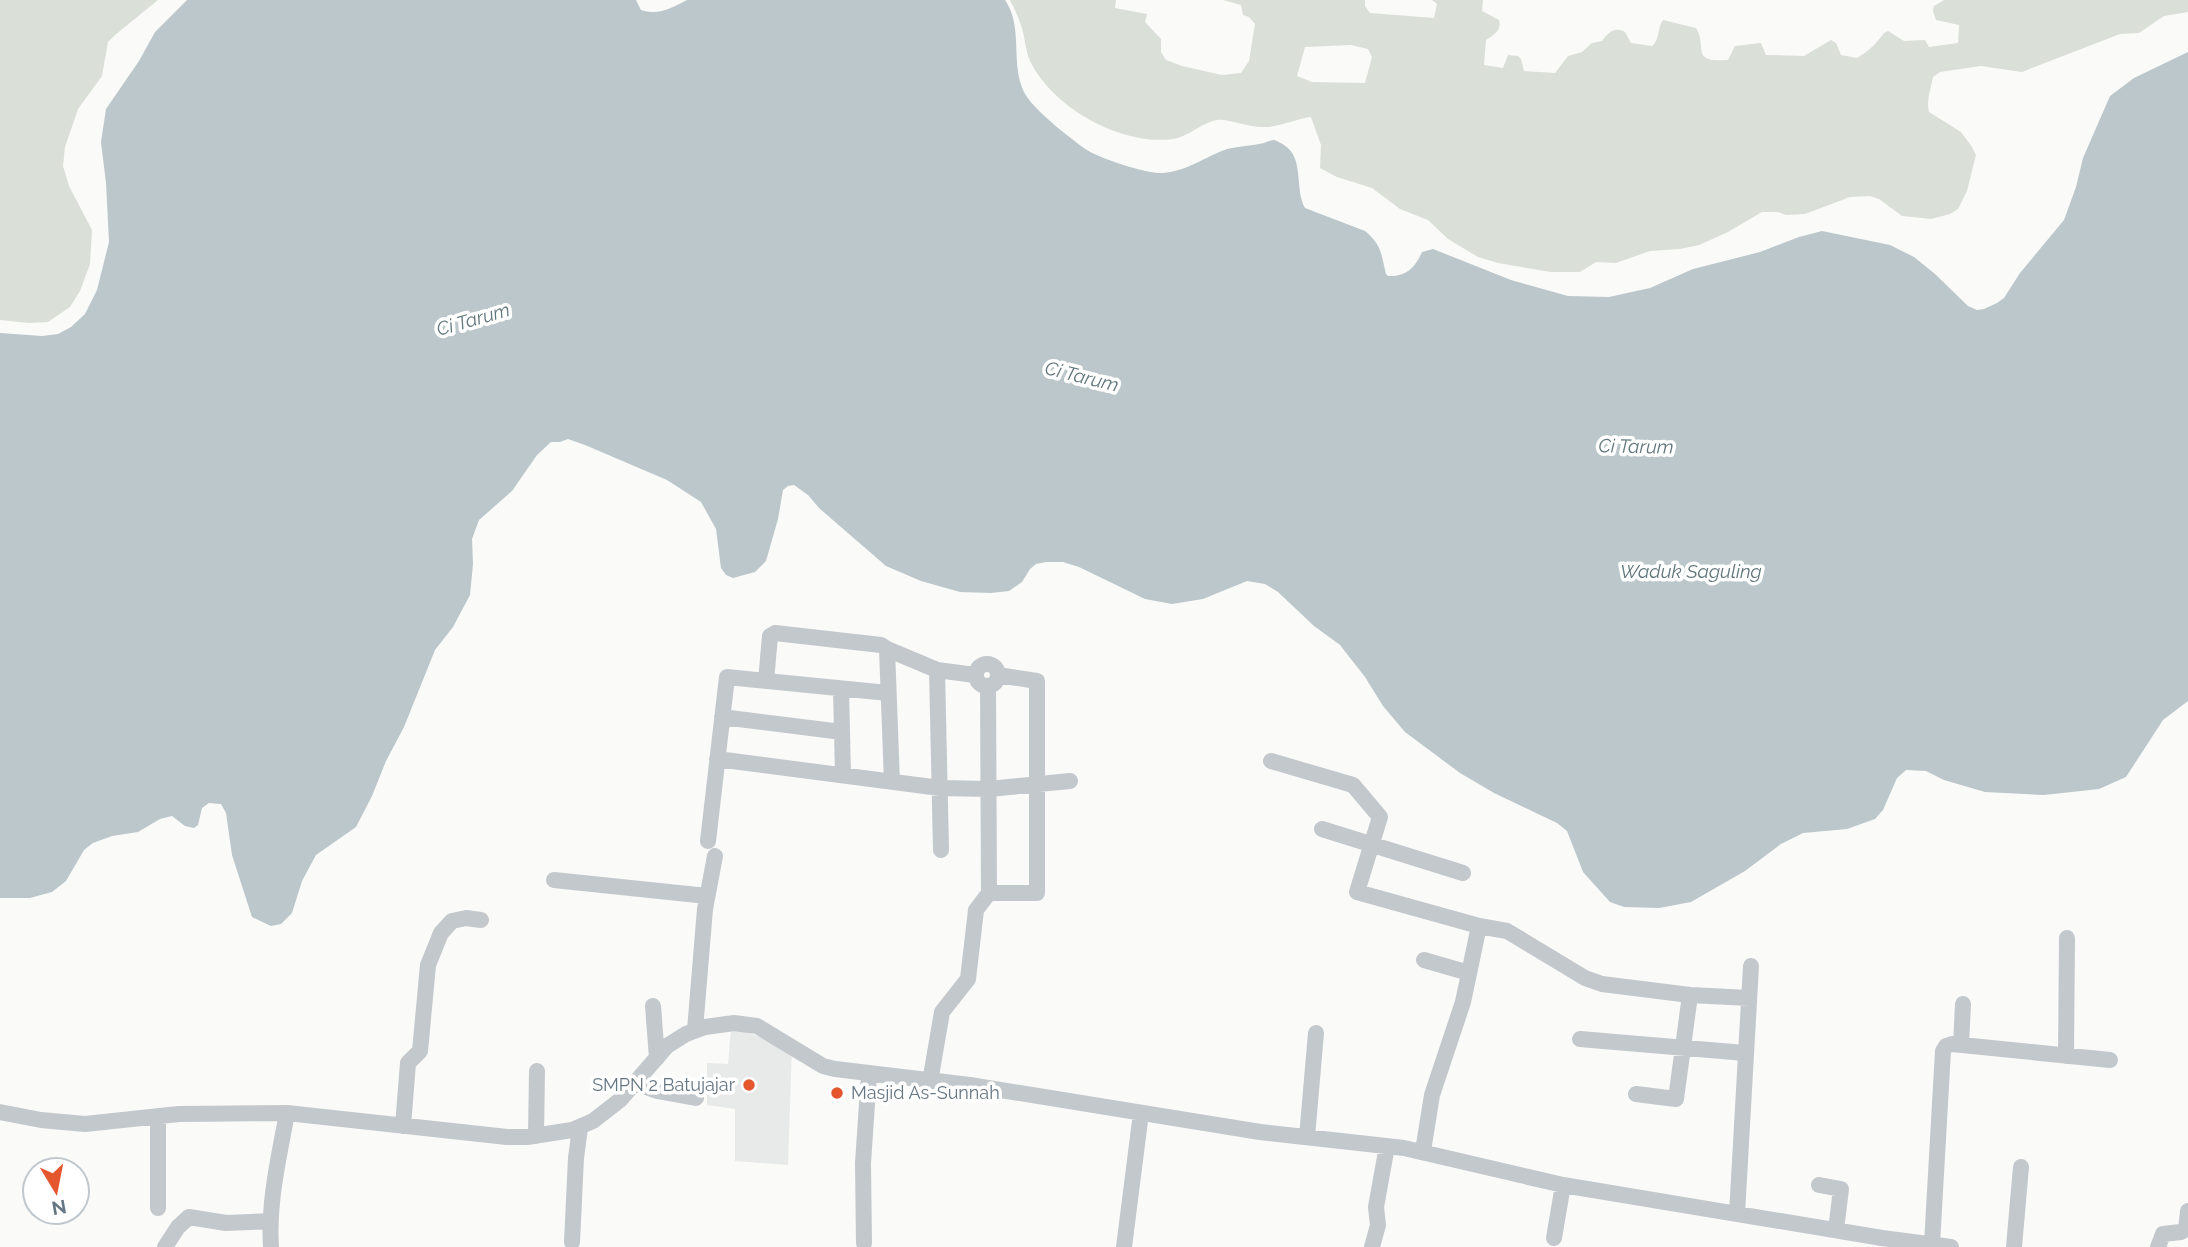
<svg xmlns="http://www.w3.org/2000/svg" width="2188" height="1247" viewBox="0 0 2188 1247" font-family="Raleway,sans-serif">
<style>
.built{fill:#e8e9e9}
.green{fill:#dadfd7;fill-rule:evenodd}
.water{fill:#bbc7cb}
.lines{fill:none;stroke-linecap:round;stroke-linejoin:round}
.minor{stroke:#c3c8cc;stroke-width:16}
.poi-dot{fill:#e4572e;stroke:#fff;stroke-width:2.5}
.labels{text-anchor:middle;stroke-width:7;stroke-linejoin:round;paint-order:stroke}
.poi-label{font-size:18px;fill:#657683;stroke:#fff;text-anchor:end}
.water-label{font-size:19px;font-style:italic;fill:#60757c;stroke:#fff}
</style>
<rect width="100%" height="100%" fill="#fafaf8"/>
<path class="built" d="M731,1027l61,21 -4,117 -53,-4v-52l-28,-4v-42l21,1z"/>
<path class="green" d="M0,0h158l-43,35 -7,7 -6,34 -24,33 -13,38 -2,19 6,20 23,44 -2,34 -10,27 -10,16 -22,15 -19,1 -29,-3z
M1010,0h106l-1,8 32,6 -2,8 16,17v13l5,8 16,6 40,9 19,-2 8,-12 6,-37 -6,-7 -6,-2 -2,-10 -18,-5h142v6l5,7 64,5 3,-14 -5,-4h51l-1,11 17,9c3,10 -5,15 -13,20l-2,25 19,3 5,-13 10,1 3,3 3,12 31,2 13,-17 14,-4 10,-9 10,-2c6,-8 12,-15 23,-9l6,11 21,3c8,-6 5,-18 11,-26l33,8c12,19 -7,35 32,32l7,-14 26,-3 5,12 38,1 27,-16 5,3 5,12 16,3c12,-7 19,-14 27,-25l4,-2 16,10 21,-1 4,7 29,-4 1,-18 -23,-5 -3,-9 1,-5 10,-6h244v12l-24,4 -25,17 -19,1 -98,38 -41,-6 -41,6 -7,5c-2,11 -7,24 -4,35l32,20 11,15 4,8 -9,36 -9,18 -8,5 -19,5 -29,-3 -23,-17 -9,-3 -20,1 -45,17 -19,1 -8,-3h-16l-34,20 -29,13 -19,4 -30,2 -34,12 -20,-1 -16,10h-30l-52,-9 -20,-6 -30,-18 -20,-19 -28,-11 -28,-21 -35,-11 -17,-9 1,-23 -10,-28c-16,2 -31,10 -47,10 -13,1 -38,-9 -47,-7 -14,2 -29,17 -44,19 -52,7 -120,-31 -143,-78 -5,-12 -5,-24 -9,-36 -3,-9 -7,-17 -11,-25zM1351,45l17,4 4,8 -7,26 -53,-1 -15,-6 8,-29z"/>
<path class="water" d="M187,0h449l5,10c18,6 30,-2 46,-10h318c20,29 3,68 22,97 10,15 45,43 60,53 14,9 60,24 76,23 24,-2 42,-16 64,-24 12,-3 25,-3 37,-6 3,-1 7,-3 10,-3 1,0 9,4 10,5 21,13 10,44 21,63l60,23c17,14 16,23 21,43l2,2c18,1 27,-8 34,-24l11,-3 78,31 57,16 41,1 41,-9 43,-19 67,-17 39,-15 23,-6 68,14 24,12 21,17 33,32 9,4 7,-1 13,-6 7,-5 16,-25 44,-53 12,-33 7,-29 27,-62 24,-18 54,-26v649l-25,19 -37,57 -27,12 -55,6 -59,-3 -41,-12 -18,-9 -20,-1 -9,8 -14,32 -8,9 -28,10 -44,4 -22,11 -36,27 -54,31 -32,6 -35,-1 -14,-5 -27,-30 -16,-41 -10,-8 -63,-30 -34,-20 -55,-41 -22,-26 -18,-29 -25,-32 -26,-19 -36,-34 -13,-8 -18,-3 -44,18 -31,5 -27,-5 -66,-32 -16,-5h-17l-10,2 -6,5 -8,13 -13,9 -18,2 -31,-1 -39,-11 -35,-15 -67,-58 -11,-13 -14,-10 -6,1 -5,4 -5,29 -12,42 -11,11 -22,6 -7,-3 -5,-7 -5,-39 -15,-27 -34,-22 -82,-35 -17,-6 -8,3h-9l-14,13 -25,36 -33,29 -7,19 1,25 -3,31 -17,32 -18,23 -31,77 -18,34 -14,35 -16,31 -40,28 -14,26 -10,32 -11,11 -10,2 -19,-9 -20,-62 -6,-42 -5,-9 -12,-1 -7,5 -4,17 -4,3 -9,-2 -13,-10 -12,3 -22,13 -26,4 -19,7 -9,7 -18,31 -14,11 -22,6h-30v-565l42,3 16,-2 13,-7 14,-13 12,-24 12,-48 -3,-59 -5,-41 5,-33 33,-48 16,-29z"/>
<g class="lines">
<path class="minor" d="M887,649l5,133
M976 675a11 11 0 1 1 22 0a11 11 0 1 1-22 0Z
M937,670l4,180
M766,681l4,-45 5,-3 106,12 6,4 50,21 38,5
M841,689l2,86
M722,717l120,15
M717,759l223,29 49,1 81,-8
M1271,761l82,24 27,32 -23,75 122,34 28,5 78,47 17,6 88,11 59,3
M1322,829l141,44
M708,841l19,-164 161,16
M554,880l153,16
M989,893h48v-212l-39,-6
M1424,960l45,13
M653,1006l4,52
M695,1030l10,-121 10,-53
M1580,1039l165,14
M1961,1045l2,-41
M2066,1056l1,-118
M930,1082l12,-70 26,-33 8,-69 13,-17 -1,-207
M636,1083l21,8 39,7
M1636,1094l40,5 14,-104
M0,1112l41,8 44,4 94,-10 108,-1 220,24h20l45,-7 21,-9 27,-21 47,-54 19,-12 19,-7 29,-4 23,3 66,40 12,3 135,16 290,47 144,16 159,37 319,53 69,9
M158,1116v92
M403,1126l5,-63 12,-12 8,-86 13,-32 11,-12 14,-3 15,2
M536,1136l1,-65
M1307,1137l9,-104
M1423,1151l9,-56 31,-93 16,-76
M1819,1185l22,4 -5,41
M1737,1214l14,-248
M1554,1238l9,-53
M572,1242l4,-84 4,-30
M864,1243l-1,-80 6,-89
M1932,1244l11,-193 3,-5 6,-2 158,16
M165,1247l13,-20 11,-10 37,6 44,-2
M271,1247c-3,-45 8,-90 16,-134
M1124,1247l17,-134
M1372,1247l6,-22 -2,-18 11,-61
M2014,1247l7,-80
M2158,1247l5,-13 18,-2 5,-3 2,-18"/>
</g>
<g class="poi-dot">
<circle cx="749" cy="1085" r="7"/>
<circle cx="837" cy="1093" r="7"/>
</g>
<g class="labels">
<g class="poi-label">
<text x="735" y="1091">SMPN 2 Batujajar</text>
<text x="851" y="1099" text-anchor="start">Masjid As-Sunnah</text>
</g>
<g class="water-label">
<text transform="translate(473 319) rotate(-16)" y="7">Ci Tarum</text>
<text transform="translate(1082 376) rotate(14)" y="7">Ci Tarum</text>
<text transform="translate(1636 446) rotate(1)" y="7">Ci Tarum</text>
<text x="1691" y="578">Waduk Saguling</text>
</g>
</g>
<g transform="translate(56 1191) rotate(170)"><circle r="33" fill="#ffffff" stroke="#c1c8cd" stroke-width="2"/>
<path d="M0-5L12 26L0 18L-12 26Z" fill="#e4572e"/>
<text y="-10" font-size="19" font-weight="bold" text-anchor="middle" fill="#657683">N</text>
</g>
</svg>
